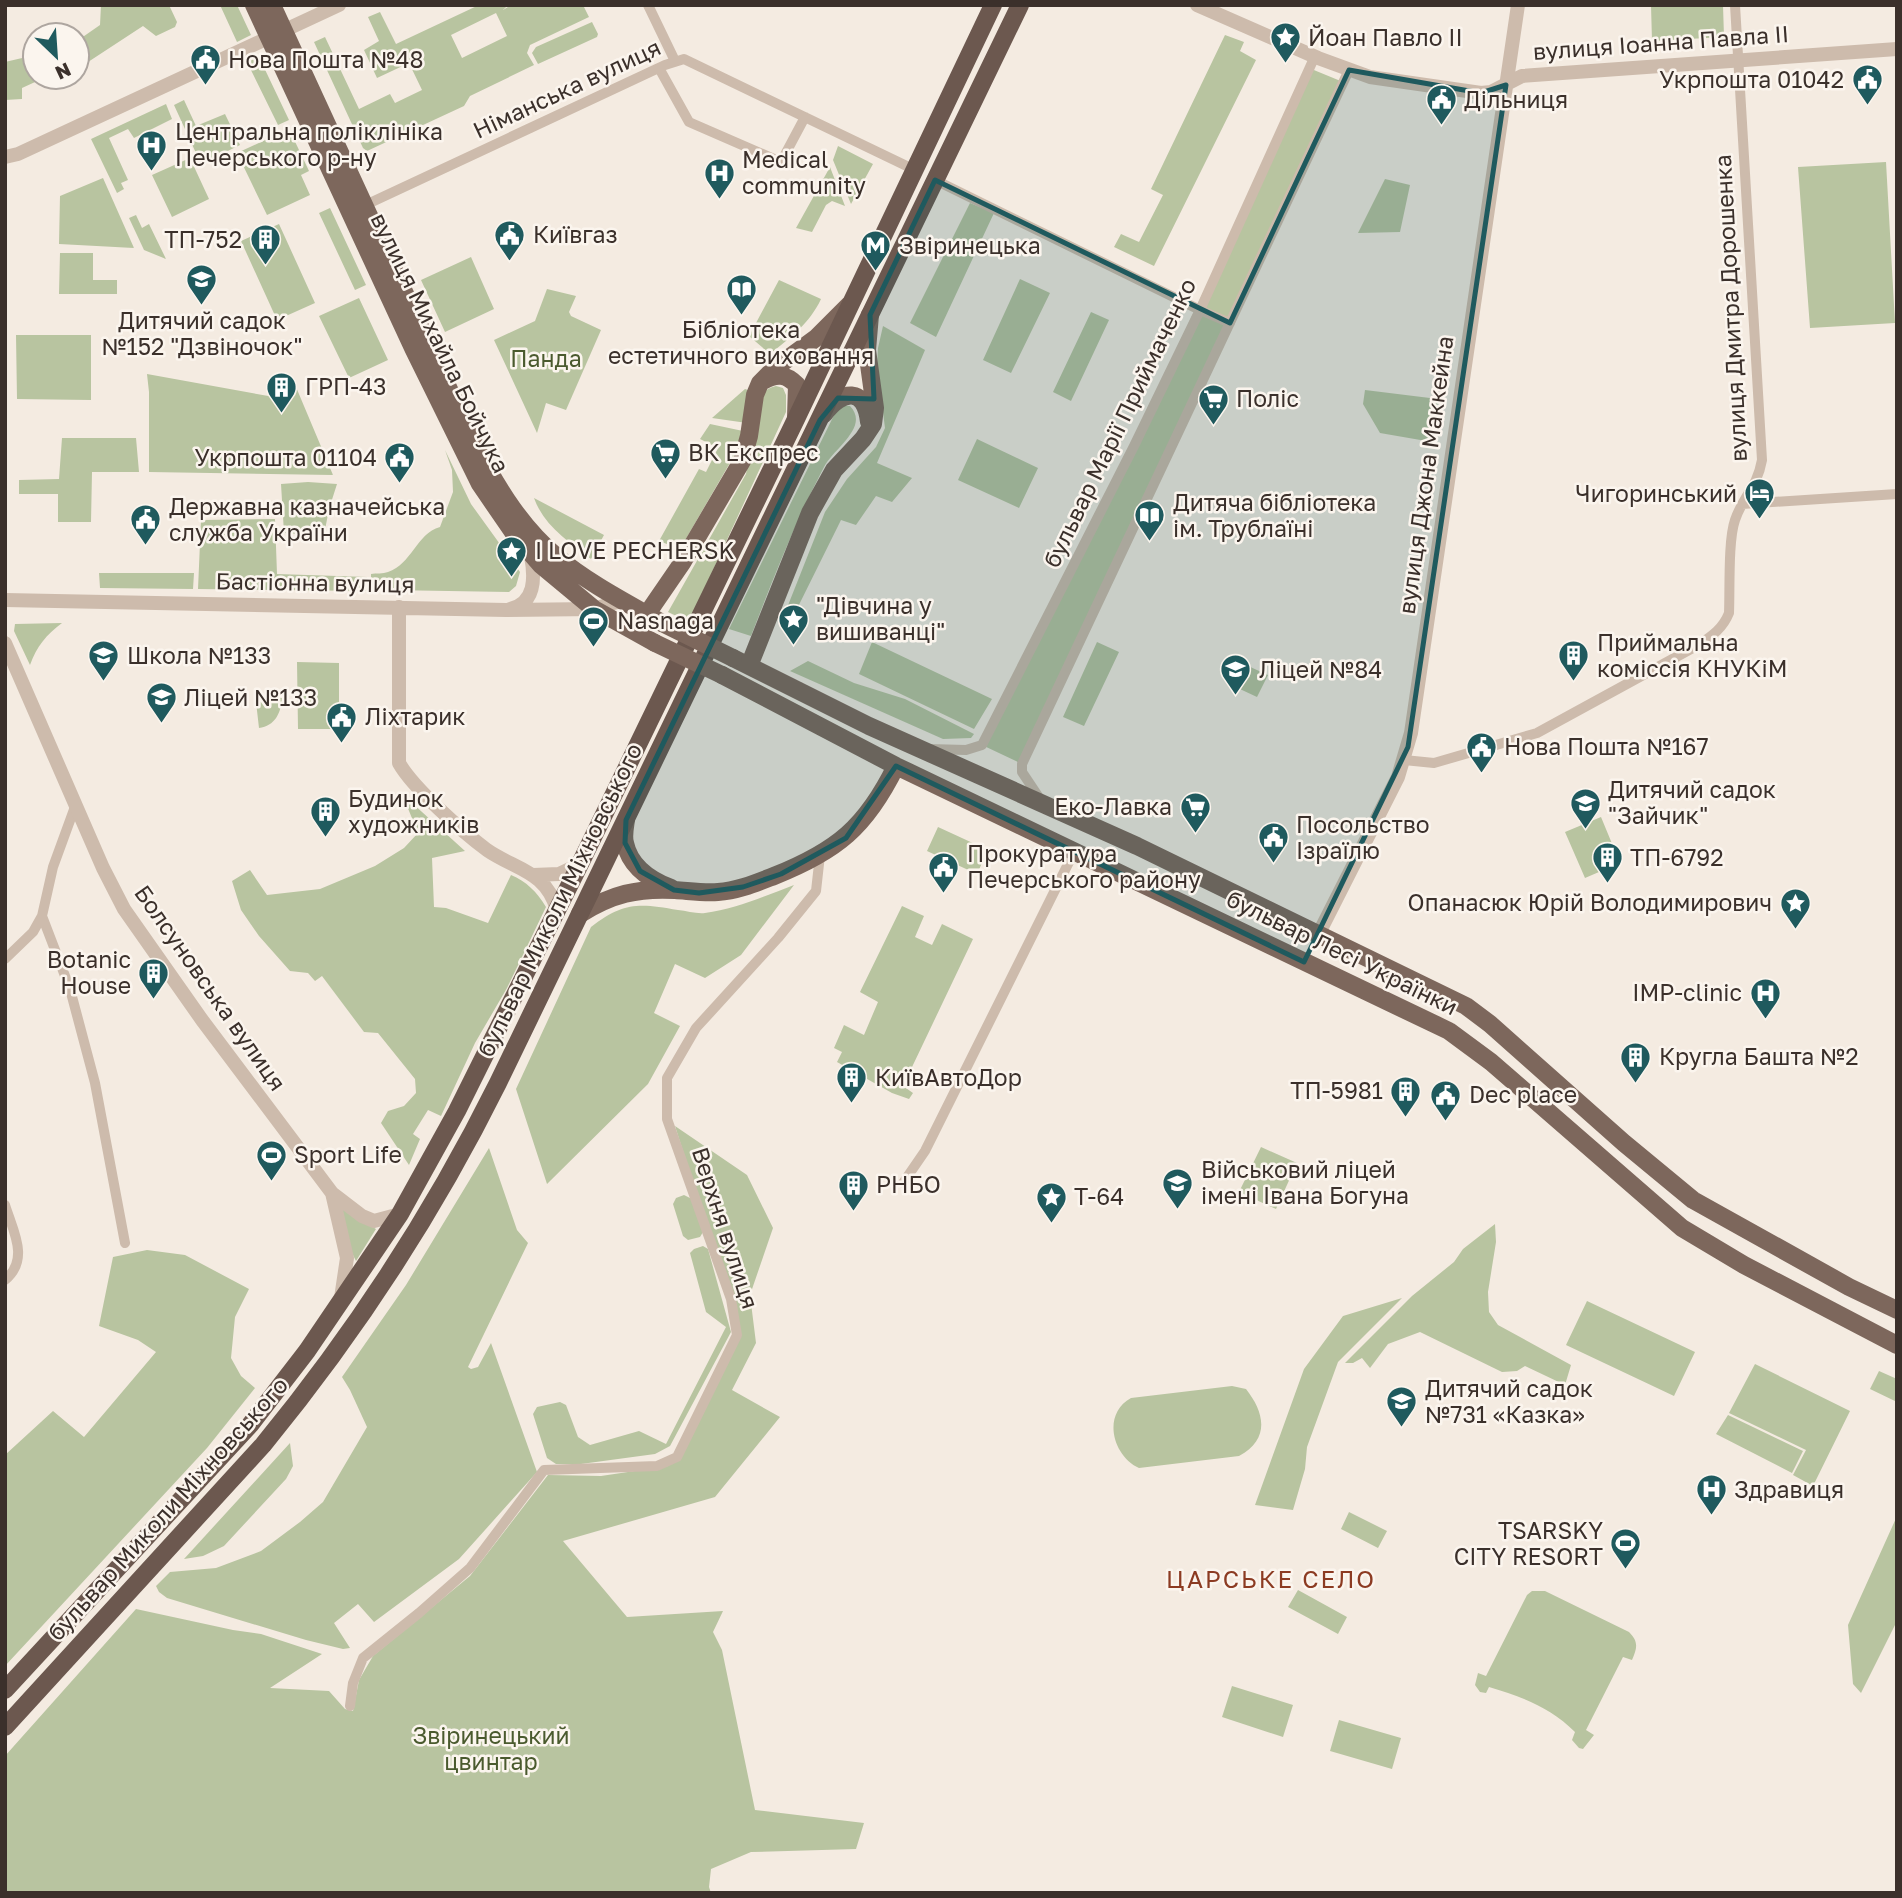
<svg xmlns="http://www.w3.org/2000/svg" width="1902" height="1898" viewBox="0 0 1902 1898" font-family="'Golos Text',sans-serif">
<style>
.green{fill:#b8c4a0;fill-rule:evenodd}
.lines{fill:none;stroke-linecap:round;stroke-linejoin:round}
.minor{stroke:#cdbbac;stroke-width:10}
.tertiary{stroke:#cdbbac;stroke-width:14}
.primary{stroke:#7d675c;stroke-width:18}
.trunk{stroke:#6c584f;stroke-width:18}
.primary-bridge{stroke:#7d675c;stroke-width:18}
.marked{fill:#1f5a5e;fill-opacity:0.2;stroke:#1f5a5e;stroke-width:5;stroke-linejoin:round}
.labels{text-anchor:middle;stroke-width:5;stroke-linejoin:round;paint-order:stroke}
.poi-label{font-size:23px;fill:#3b302b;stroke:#fbf5ee;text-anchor:start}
.street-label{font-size:23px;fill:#3b302b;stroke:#fbf5ee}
.park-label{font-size:23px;fill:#4a5a2e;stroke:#fbf5ee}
.neighbourhood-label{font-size:24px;letter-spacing:2px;fill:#8c3b22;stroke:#fbf5ee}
</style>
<rect width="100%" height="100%" fill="#f4ebe1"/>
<path class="green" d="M101,5h68l8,17 -2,5 -19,9 -13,-10 -58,38 -3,11 -5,1v-35l23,-16z
M220,5h17l14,30 -14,7z
M479,5h29l-5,5 8,-5h72l6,12 -59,28 -3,8 7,12 -64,31 -6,10 -97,45 -4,-3 -49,-106 11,-5 34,72 31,-15 5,9 27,-13 -13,-27 -32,15 -13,-28 15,-9 -11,-24 12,-5 16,32zM496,13l11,23 -45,22 -11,-23z
M1651,5h72l1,32 -72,4z
M592,22l6,12 -1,3 -59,27 -6,-11 4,-6z
M1225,35l19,7 -4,9 16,9 -102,206 -40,-19 7,-13 18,8 24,-47 -12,-6z
M35,55v22h11l-24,11v11l-17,1v-38z
M259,57l30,63 -11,5 -31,-63z
M1309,68l34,14 -321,682 -40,-19 84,-162z
M184,100l12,26 29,-12 15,31 -39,19 -27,-59z
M166,104l6,15 -38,19 -6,-9 -19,9 19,42 -7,3 3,6 -7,4 -26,-54z
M289,129l20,42 -8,4 9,20 -43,20 -30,-62z
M838,146l35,18 -22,40 -18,-44z
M190,158l19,41 -37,18 -20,-42z
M1886,162l9,161 -85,5 -12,-161z
M830,167l15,39 -13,-5 -6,4 -14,27 -16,-4z
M103,178l31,70 -75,-4 1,-48z
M1385,179l25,6 -10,47 -42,1z
M970,203l24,10 -58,124 -26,-14z
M330,208l36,77 -11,5 -36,-77z
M136,215l6,13 7,-4 17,35 -22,-9 -15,-32z
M279,224l36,79 -38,17 -36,-79z
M60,253h33v27h24v14h-58z
M471,257l23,52 -49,23 -24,-52z
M1020,279l30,14 -39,80 -28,-13z
M779,280l42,19c-11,24 -31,39 -51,55l-21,-18z
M547,289l29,7 -7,16 2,4 30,14 -35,80 -20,-7 -9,30 -43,-93 41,-19z
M359,298l29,62 -39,18 -30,-62z
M1091,312l18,8 -38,81 -18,-9z
M883,326l42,24 -48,113 35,15 -20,24 -16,-6 -20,29 -15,-5 -54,109 -6,-6 44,-111 22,-33 29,-32 9,-19 -8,-63 1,-17z
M16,335h75v65l-74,-1z
M147,374l127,23 22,-10 37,88 -184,-3v-80z
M776,386l7,2 3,7v17l-97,210 -21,-10 78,-138 13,-72c4,-9 7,-14 17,-16z
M745,389l6,2 -4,32 -35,-5z
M1365,390l73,9 -6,43 -52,-9 -17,-29z
M843,405l7,1c20,21 -16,42 -26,61 -29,55 -51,112 -73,169l-22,-7 109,-222z
M710,424l33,7 -5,18 -58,100 -21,-8 40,-72 7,3 12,-24 -18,-9z
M62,438h74l3,34h-47l-1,50h-33v-28h-39v-14l40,-1z
M977,439l61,29 -19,40 -61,-28z
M445,450l26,54 49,68 -4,14 -7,6 -121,-2 -1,-6 -16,1v-11c5,-1 12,0 17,-2 24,-8 28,-38 52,-45l13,-35 -1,-22z
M308,482l29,2 -8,25 -5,26 -40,-2 -3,-49z
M534,498l70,37 -13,24c-23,-18 -47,-33 -57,-61z
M275,519l2,55 90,3 -1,14 -168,-2 3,-69z
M99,573h95l-1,16 -93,-1z
M62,623c-16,12 -25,23 -32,42l-16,-34 1,-7z
M872,642l120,57 -18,30 -115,-55z
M1097,642l22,10 -35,74 -21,-9z
M808,661l46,22 51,16 69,35 -3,4 -28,1 -153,-68z
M1237,661l31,14 -11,22 -30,-14z
M297,662l42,1v66h-41z
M259,698h23c-1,15 -7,28 -23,30l-3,-26z
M411,802l54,49 -33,7 2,49 12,1 42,15 23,-48c15,6 26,17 35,32l-39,81 -32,55 -34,73 -13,-6 -15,24 7,5 -11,26 -28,-42 7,-12 16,-5 12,-13 -1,-14 -37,-46 -14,-1 -42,-56 -7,5 -7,-8 -18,-2 -31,-35 -18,-26 -9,-29 18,-11 17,25 53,-6 55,-23 29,-18 14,-15 -11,-27z
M1601,817l19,46 -35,15 -20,-46z
M938,827l50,23 -11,24 -50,-23z
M794,885l-53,70 -36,23 -30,-14 -21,49 26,13 -32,58 -101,100 -31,-95 75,-162c32,-25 48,-24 87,-17 9,1 19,4 27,3 31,-4 60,-17 89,-28z
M902,906l22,10 -9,21 17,8 10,-21 31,15 -70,147 10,7 -4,6 -17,-6 -55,-31 5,-10 -8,-4 10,-23 20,10 14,-33 -18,-10z
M675,1126l72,49 26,53 -23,67 6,48 -24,47 48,27 -65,80 -152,44 64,76 96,-6 -10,21 9,18 33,160 109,13 -8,26 -105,3 -40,17 -2,18 2,6h-706v-137l131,-147 97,21 28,4 61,20 -52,34 59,3 16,18 8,2 6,-31 14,-24 97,-80 78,-101 53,1 67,-10 73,-131z
M1261,1147l36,16 -21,46 -37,-17z
M489,1148l28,82 11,13 -60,124 3,2 7,-2 13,-24 46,129 -78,87 -85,63 -16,-18 -24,19 16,25 -7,1 -37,-9 -139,-42 -8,-6 -3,-6 14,-14 46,-4 45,-17 39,-29 23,-20 44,-75 -17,-37 -8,-13 64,-92z
M684,1195l8,4 11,33 -3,5 -12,3 -5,-4 -10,-32 3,-6z
M341,1208l35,21 -20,32 -5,-10z
M1495,1224l1,18 -8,50 1,20 9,13 73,40 -6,20 -40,-19 -8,5 -15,1 -82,-40 -32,12 -18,24 -8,-10 -9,5h-8l67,-67 42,-34 9,-13z
M703,1246l5,3 23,83 -61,114 -15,8 -74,10h-25l-9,-6 -14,-44 4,-7 23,-5 6,3 12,32 12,8 49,-14 27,13 60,-117 -20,-15 -16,-59 4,-4z
M147,1250l38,5 64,34 -14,28 -4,41 10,18 14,12 -48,60 -202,218v-211l48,-44 31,26 72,-85 -18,-12 -39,-14 14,-69z
M1402,1298l-64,64 -31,85 -2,22 -12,41 -38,-5 49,-136 39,-53z
M1587,1301l108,51 -21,44 -108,-51z
M1755,1364l95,47 -37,75 -20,-11 13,-25 -77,-37z
M1879,1371l18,8v23l-27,-13z
M1232,1386l14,3c19,24 24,50 -7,67l-100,12c-27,-13 -37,-54 -8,-70z
M1728,1415l75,36 -11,22 -76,-39z
M290,1443l3,23 -7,13 -62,67 -21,10 -19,3z
M1349,1512l38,19 -9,17 -37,-19z
M1897,1516v105l-36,72 -8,-9 -5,-59z
M1298,1590l49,27 -9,17 -50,-27z
M1532,1591h13l84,41c10,10 8,16 3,28l-9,-3 -37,73 8,5 -11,14 -4,-1 -7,-8 3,-8c-25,-25 -53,-35 -86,-45l-3,6 -6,-1 -5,-7 3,-12 8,3 41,-81z
M1232,1686l61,19 -10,32 -61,-20z
M1339,1720l62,18 -9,31 -62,-18z"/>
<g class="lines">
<path class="minor" d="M648,5l27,56
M659,68l30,54 92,40 24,-45
M935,180l265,130 30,13
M359,208l306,-143 19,-6 231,111
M1742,504l155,-10
M928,749l38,1 16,-5 152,-299 66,-136 115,-254
M1404,760l30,3 103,-30 163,-89c13,-9 23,-16 29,-31 1,-24 -1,-73 6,-93 8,-24 22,-32 27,-60l-27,-455
M1042,802l-20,-30v-8l327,-694
M42,916l28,73 25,94 30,160
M5,959l28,-27 9,-16 11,-49 23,-63
M903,1183l22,-32 150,-301
M5,1205c8,26 25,54 0,75
M350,1706l3,-23 10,-25 56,-45 51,-45 74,-98 113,-4 20,-9 60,-122 -6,-36 -64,-180v-41l29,-50 82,-90 38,-47 4,-36"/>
<path class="tertiary" d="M1197,5l121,53 52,19 111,16 10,-1 31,-16 375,-27
M5,157l13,-3 321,-149
M5,600l501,10 88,-1 29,-9
M399,607v156c14,25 64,69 88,87 29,20 59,21 70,60
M510,609c26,-6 25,-32 21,-53
M5,643l98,225 21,41 78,111 130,173 30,23 12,5 26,-7
M533,875l26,-1 21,-10
M1319,933l79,-156 13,-44 107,-728
M332,1193l15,65 -6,40"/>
<path class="primary" d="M254,5l159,343 67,136 35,51 26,30 53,44 61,34
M272,5l198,430c22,44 48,90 87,122 31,26 70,46 105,66
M763,381c14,-8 23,-7 34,4l-1,32
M824,414c18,-24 41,-28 45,8
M647,614l35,-51 60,-102 7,-25 6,-41 5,-12 15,-15 41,-30 33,-33
M733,658l136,68 268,120 329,160 24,18 134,119 69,57 156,87 48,23
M749,666l61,-153 24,-43 29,-31 10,-15 2,-16 -8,-58 3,-35
M722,675l174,91 553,265 42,31 191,166 62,37 153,80
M626,820c-1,7 -3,16 -1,23 5,24 25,37 46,45
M580,914c32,-20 57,-26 95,-24 15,1 28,3 43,2 19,-1 38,-9 56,-16 63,-25 92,-49 122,-110"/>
<path class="trunk" d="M5,1690l245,-265 57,-74 93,-137 57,-103 123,-247 216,-445 197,-414
M5,1727l258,-282c91,-111 171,-233 235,-362l522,-1078"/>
<path class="primary-bridge" d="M662,623l71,35
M655,643l67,32"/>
</g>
<path class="marked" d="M1349,70l132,23 25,-8 -98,662 -104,215 -408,-196 -50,72 -65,36 -38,13 -44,6 -25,-3 -34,-19 -15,-28 1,-23 194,-400 18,-22 36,1 -4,-84 65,-135 295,143z"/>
<defs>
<symbol id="sight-pin" viewBox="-11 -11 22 30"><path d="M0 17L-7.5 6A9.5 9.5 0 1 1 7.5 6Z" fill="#1f5a5e" stroke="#fbf5ee"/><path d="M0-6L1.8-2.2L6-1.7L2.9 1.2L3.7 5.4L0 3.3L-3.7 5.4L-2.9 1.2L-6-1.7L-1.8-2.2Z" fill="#fff"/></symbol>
<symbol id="civic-pin" viewBox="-11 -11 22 30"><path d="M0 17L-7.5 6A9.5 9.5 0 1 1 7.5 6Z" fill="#1f5a5e" stroke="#fbf5ee"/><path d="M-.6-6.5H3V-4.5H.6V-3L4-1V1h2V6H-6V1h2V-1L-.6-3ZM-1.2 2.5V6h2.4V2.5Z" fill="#fff"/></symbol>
<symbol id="hospital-pin" viewBox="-11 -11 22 30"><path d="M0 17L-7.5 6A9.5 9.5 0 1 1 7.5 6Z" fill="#1f5a5e" stroke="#fbf5ee"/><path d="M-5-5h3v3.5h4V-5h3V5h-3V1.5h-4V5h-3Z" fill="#fff"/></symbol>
<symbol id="building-pin" viewBox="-11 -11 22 30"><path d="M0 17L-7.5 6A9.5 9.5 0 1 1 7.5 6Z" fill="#1f5a5e" stroke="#fbf5ee"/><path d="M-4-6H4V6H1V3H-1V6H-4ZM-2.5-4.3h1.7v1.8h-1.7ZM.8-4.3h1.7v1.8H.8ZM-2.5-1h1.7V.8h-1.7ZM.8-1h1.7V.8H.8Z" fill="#fff"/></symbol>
<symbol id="metro-pin" viewBox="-11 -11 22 30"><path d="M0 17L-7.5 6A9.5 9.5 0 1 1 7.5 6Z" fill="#1f5a5e" stroke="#fbf5ee"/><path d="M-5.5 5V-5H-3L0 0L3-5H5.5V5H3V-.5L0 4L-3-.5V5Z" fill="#fff"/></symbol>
<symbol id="school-pin" viewBox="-11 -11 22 30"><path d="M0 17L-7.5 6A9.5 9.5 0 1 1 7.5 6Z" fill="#1f5a5e" stroke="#fbf5ee"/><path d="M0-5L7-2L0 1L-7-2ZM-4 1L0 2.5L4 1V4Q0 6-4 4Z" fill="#fff"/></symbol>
<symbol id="library-pin" viewBox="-11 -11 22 30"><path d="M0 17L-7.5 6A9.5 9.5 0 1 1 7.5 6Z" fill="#1f5a5e" stroke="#fbf5ee"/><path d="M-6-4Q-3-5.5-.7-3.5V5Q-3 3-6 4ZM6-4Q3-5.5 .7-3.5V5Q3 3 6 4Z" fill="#fff"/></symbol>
<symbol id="supermarket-pin" viewBox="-11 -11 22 30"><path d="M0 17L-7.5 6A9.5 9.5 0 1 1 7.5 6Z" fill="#1f5a5e" stroke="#fbf5ee"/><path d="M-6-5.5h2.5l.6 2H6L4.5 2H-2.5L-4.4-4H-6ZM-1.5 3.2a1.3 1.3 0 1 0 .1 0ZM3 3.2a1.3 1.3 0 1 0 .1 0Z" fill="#fff"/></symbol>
<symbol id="hotel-pin" viewBox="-11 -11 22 30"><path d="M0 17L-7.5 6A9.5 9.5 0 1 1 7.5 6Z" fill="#1f5a5e" stroke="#fbf5ee"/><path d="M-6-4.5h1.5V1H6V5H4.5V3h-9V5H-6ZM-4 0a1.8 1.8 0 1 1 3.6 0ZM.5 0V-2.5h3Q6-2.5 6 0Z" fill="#fff"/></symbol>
<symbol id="stadium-pin" viewBox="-11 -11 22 30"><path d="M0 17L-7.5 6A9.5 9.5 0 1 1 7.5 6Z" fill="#1f5a5e" stroke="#fbf5ee"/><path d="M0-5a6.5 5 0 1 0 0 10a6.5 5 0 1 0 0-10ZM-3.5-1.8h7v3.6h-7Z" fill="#fff"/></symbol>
</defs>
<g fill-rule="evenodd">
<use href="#sight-pin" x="1268" y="20" width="35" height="47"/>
<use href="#civic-pin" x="188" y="42" width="35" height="47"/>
<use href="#civic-pin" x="1850" y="62" width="35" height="47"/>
<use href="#civic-pin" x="1424" y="82" width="35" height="47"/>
<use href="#hospital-pin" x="134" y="128" width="35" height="47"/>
<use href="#hospital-pin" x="702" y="156" width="35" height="47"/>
<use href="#civic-pin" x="492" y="218" width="35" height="47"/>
<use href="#building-pin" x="248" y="222" width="35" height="47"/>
<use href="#metro-pin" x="858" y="228" width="35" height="47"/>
<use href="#school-pin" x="184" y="262" width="35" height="47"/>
<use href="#library-pin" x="724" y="272" width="35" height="47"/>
<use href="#building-pin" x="264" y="370" width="35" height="47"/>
<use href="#supermarket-pin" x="1196" y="382" width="35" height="47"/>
<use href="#supermarket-pin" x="648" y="436" width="35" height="47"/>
<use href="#civic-pin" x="382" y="440" width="35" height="47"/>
<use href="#hotel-pin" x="1742" y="476" width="35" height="47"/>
<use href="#library-pin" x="1132" y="498" width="35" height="47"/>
<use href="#civic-pin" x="128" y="502" width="35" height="47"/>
<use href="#sight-pin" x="494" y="534" width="35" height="47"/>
<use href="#sight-pin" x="776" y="602" width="35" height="47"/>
<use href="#stadium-pin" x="576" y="604" width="35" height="47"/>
<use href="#school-pin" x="86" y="638" width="35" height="47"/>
<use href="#building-pin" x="1556" y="638" width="35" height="47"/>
<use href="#school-pin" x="1218" y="652" width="35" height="47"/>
<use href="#school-pin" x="144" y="680" width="35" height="47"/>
<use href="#civic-pin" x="324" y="700" width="35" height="47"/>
<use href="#civic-pin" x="1464" y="730" width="35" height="47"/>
<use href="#school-pin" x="1568" y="786" width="35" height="47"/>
<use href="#supermarket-pin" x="1178" y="790" width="35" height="47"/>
<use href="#building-pin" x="308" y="794" width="35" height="47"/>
<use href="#civic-pin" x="1256" y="820" width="35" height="47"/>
<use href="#building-pin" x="1590" y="840" width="35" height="47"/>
<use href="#civic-pin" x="926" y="850" width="35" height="47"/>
<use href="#sight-pin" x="1778" y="886" width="35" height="47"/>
<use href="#building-pin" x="136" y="956" width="35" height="47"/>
<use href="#hospital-pin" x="1748" y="976" width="35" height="47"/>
<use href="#building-pin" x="1618" y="1040" width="35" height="47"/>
<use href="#building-pin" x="834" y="1060" width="35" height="47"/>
<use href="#building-pin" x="1388" y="1074" width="35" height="47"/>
<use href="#civic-pin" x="1428" y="1078" width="35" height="47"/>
<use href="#stadium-pin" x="254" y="1138" width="35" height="47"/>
<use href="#school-pin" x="1160" y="1166" width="35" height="47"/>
<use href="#building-pin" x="836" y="1168" width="35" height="47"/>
<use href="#sight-pin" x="1034" y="1180" width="35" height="47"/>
<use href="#school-pin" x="1384" y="1384" width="35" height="47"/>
<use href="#hospital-pin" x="1694" y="1472" width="35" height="47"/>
<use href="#stadium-pin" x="1608" y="1526" width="35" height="47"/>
</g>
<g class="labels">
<g class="poi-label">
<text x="1308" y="46">Йоан Павло II</text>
<text x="228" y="68">Нова Пошта №48</text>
<text x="1844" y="88" text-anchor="end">Укрпошта 01042</text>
<text x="1464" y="108">Дільниця</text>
<text x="175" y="140">Центральна поліклініка<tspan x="175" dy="26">Печерського р-ну</tspan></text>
<text x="742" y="168">Medical<tspan x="742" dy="26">community</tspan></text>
<text x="533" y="243">Київгаз</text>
<text x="242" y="248" text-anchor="end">ТП-752</text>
<text x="899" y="254">Звіринецька</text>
<text x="202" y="329" text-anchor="middle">Дитячий садок<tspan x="202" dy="26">№152 "Дзвіночок"</tspan></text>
<text x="741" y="338" text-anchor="middle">Бібліотека<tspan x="741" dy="26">естетичного виховання</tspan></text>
<text x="305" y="395">ГРП-43</text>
<text x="1236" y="407">Поліс</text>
<text x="688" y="461">ВК Експрес</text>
<text x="377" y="466" text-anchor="end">Укрпошта 01104</text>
<text x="1737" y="502" text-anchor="end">Чигоринський</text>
<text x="1173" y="511">Дитяча бібліотека<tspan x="1173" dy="26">ім. Трублаїні</tspan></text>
<text x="169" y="515">Державна казначейська<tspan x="169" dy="26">служба України</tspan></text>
<text x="535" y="559">I LOVE PECHERSK</text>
<text x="816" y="614">"Дівчина у<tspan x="816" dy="26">вишиванці"</tspan></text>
<text x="617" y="629">Nasnaga</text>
<text x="1597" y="651">Приймальна<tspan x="1597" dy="26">коміссія КНУКіМ</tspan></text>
<text x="127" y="664">Школа №133</text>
<text x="1259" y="678">Ліцей №84</text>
<text x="184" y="706">Ліцей №133</text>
<text x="365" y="725">Ліхтарик</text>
<text x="1504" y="755">Нова Пошта №167</text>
<text x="1608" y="798">Дитячий садок<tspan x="1608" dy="26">"Зайчик"</tspan></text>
<text x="348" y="807">Будинок<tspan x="348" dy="26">художників</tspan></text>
<text x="1172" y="815" text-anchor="end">Еко-Лавка</text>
<text x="1296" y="833">Посольство<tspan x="1296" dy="26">Ізраїлю</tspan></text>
<text x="967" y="862">Прокуратура<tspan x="967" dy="26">Печерського району</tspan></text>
<text x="1630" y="866">ТП-6792</text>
<text x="1772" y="911" text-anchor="end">Опанасюк Юрій Володимирович</text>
<text x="131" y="968" text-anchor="end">Botanic<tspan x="131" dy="26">House</tspan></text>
<text x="1742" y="1001" text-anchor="end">IMP-clinic</text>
<text x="1659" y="1065">Кругла Башта №2</text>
<text x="875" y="1086">КиївАвтоДор</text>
<text x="1383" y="1099" text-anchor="end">ТП-5981</text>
<text x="1469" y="1103">Dec place</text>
<text x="294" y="1163">Sport Life</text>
<text x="1201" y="1178">Військовий ліцей<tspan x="1201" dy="26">імені Івана Богуна</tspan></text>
<text x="876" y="1193">РНБО</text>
<text x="1074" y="1205">Т-64</text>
<text x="1425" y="1397">Дитячий садок<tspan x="1425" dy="26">№731 «Казка»</tspan></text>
<text x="1734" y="1498">Здравиця</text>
<text x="1603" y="1539" text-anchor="end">TSARSKY<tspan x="1603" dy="26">CITY RESORT</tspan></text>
</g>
<g class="street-label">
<text transform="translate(1661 43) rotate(-4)" y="8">вулиця Іоанна Павла II</text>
<text transform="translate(567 89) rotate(-25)" y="8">Німанська вулиця</text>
<text transform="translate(1731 308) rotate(-93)" y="8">вулиця Дмитра Дорошенка</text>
<text transform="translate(440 343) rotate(64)" y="8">вулиця Михайла Бойчука</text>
<text transform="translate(1120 423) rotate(-64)" y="8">бульвар Марії Приймаченко</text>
<text transform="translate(1426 475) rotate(-82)" y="8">вулиця Джона Маккейна</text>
<text transform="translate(315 583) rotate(1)" y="8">Бастіонна вулиця</text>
<text transform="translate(560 900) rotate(-64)" y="8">бульвар Миколи Міхновського</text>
<text transform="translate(1342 953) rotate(26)" y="8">бульвар Лесі Українки</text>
<text transform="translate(210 988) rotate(55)" y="8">Болсуновська вулиця</text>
<text transform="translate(725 1228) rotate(72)" y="8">Верхня вулиця</text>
<text transform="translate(168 1509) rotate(-48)" y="8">бульвар Миколи Міхновського</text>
</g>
<g class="park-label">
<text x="546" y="367">Панда</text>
<text x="491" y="1744">Звіринецький<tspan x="491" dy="26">цвинтар</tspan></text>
</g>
<g class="neighbourhood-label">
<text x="1271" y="1588">ЦАРСЬКЕ СЕЛО</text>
</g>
</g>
<rect width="1902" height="1898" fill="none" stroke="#3b302b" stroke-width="14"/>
<g transform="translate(56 56) rotate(155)"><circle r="33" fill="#fbf5ee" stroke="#aea6a0" stroke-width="2"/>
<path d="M0-5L12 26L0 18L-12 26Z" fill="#1f5a5e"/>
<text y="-10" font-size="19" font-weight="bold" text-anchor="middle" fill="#3b302b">N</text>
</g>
</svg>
